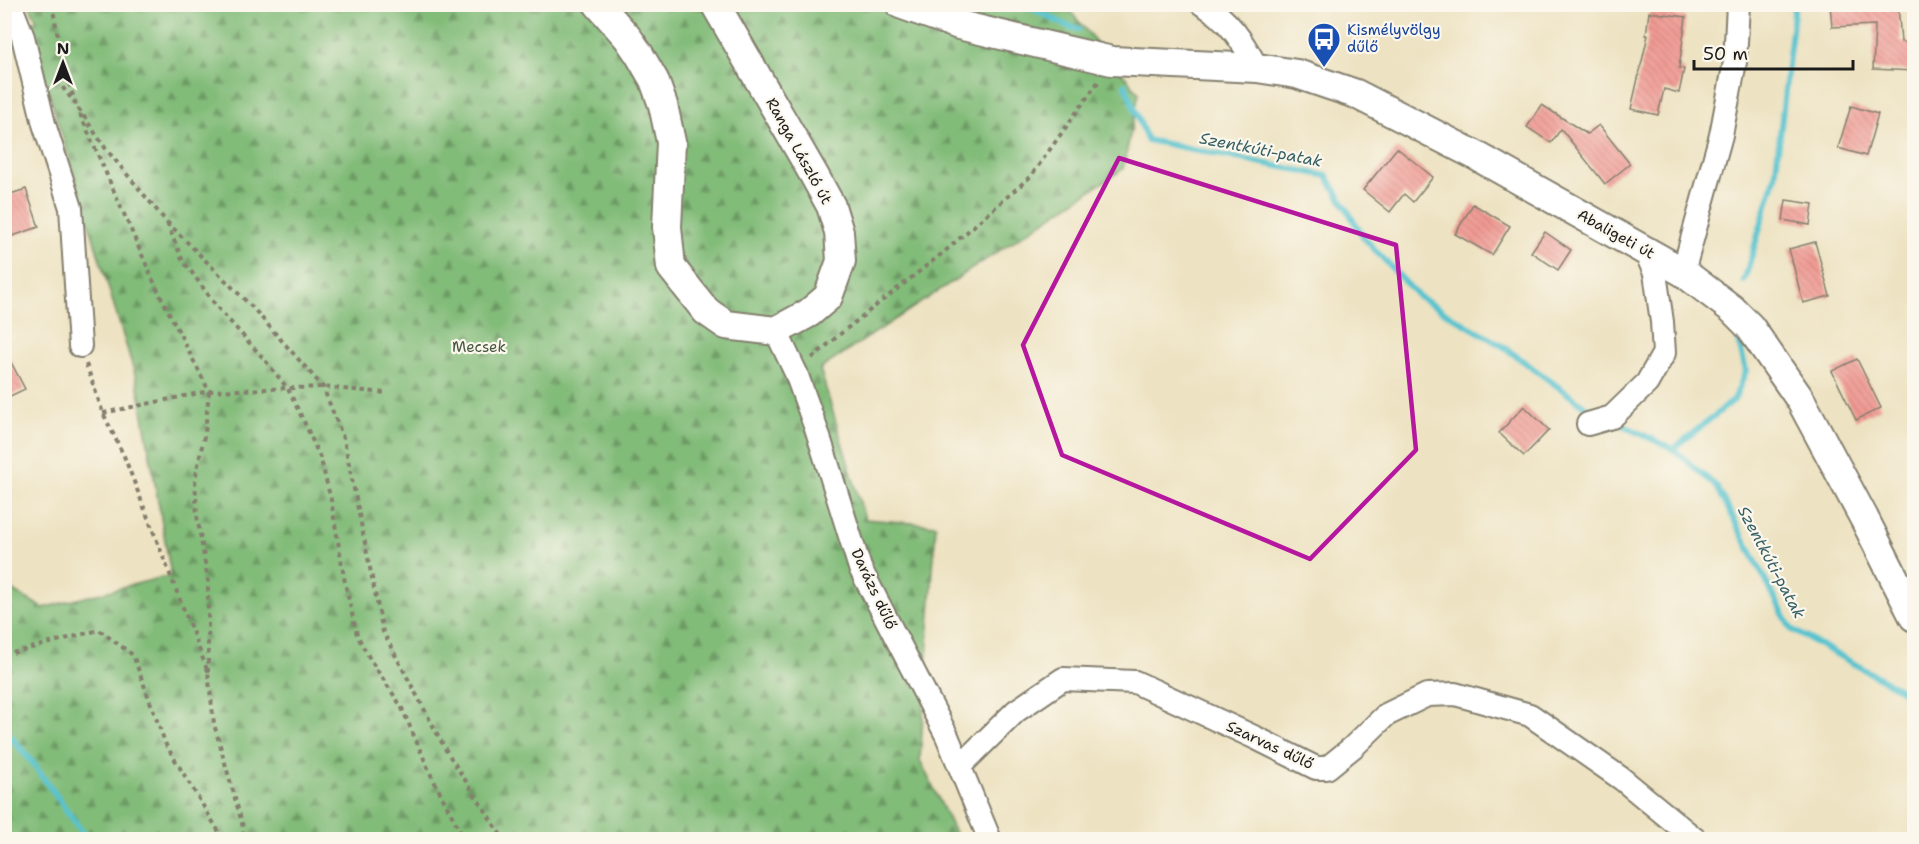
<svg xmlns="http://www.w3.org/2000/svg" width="1919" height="844" viewBox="0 0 1919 844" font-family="'Shantell Sans',sans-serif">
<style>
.forest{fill:url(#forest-firs);stroke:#4f6c4a;stroke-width:1.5}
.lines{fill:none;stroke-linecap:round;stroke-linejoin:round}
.stream{stroke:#57c3cf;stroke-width:6}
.building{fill:url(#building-back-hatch)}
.minor-casing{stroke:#847f6e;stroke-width:26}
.major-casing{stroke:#847f6e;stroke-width:32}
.path{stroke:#847f6e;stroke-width:4;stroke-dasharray:4.5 4.5;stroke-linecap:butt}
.minor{stroke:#fff;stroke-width:22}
.major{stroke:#fff;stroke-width:28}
.marked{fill:none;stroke:#b5179e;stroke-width:4.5;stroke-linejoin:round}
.labels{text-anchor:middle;stroke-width:4.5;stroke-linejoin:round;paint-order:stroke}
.transit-label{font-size:15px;fill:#164399;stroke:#fbf7ec;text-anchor:start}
.street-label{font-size:15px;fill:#1c1c1c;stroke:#fbf7ec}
.park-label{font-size:15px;fill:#44563e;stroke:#fbf7ec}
.water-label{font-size:16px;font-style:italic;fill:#345f64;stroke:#fbf7ec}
</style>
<defs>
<pattern id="forest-firs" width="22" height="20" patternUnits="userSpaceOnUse" patternTransform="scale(1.5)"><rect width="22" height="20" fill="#82bc79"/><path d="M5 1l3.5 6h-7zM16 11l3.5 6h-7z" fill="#6a9862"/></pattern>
<pattern id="building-back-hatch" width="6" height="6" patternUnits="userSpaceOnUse" patternTransform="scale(1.5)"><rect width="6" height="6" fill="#f09a93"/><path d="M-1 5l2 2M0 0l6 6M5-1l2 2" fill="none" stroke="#cd847e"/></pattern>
</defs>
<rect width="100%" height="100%" fill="#fbf7ec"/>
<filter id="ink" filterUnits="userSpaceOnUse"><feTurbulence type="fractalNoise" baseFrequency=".0167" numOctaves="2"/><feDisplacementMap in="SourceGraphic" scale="12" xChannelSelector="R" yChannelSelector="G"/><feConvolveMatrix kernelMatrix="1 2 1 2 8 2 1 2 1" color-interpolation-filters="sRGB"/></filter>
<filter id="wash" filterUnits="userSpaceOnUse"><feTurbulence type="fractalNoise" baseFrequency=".008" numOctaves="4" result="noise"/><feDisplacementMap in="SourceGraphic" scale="24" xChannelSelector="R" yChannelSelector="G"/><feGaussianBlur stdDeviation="1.35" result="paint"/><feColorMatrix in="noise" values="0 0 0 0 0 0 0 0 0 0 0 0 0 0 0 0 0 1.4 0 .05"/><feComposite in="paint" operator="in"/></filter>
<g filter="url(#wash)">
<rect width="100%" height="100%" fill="#ede2c1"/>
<path class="forest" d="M29,5h1036l74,88 -16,76 -303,200 45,150 71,6 -16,235 38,79 -953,1v-254l38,22 128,-33 -34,-194 -109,-357 9,-3z"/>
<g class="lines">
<path class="stream" d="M1024,4l43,22 12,3
M1125,85l22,55 180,36 37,62 55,59 85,50 83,61
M1744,281l31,-103 20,-174
M1620,424l53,25 44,38 74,142 123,68
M1673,449l61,-49 12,-29 -8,-33
M5,730l27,32 56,78"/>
</g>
<g id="blocks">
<path class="building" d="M1830,4h68l3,38 13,1v28l-41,-2 2,-44 -43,2z
M1649,12l37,5 -7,51 5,1 -5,24 -15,-4 -6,26 -27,-6 17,-74h-2z
M1542,105l45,29 12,-9 31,39 -25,20 -44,-55 -10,14 -24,-16z
M1851,106l27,8 -12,42 -28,-8z
M1397,148l36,29 -20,25 -9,-8 -14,18 -27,-22z
M26,189l13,38 -35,12v-43z
M1786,200l27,4 -3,21 -27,-5z
M1473,204l37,22 -18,29 -37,-21z
M1545,232l26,18 -13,20 -27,-18z
M1815,242l15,54 -27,7 -14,-54z
M4,349l21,40 -21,10z
M1857,359l24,49 -25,12 -24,-49z
M1524,406l25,24 -25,26 -25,-23z"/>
</g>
</g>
<g filter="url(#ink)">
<use href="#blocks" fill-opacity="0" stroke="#847f6e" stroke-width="1.5"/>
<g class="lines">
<defs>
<path id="minor" d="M10,4l13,33 21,87 27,84 9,138
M1202,4c27,15 41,38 55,64
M1683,272l38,-137 14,-73 3,-58
M776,331l20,42 22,61 42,134 87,168 43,104
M1588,424l24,-7 35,-34 17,-30 -2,-31 -7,-49 -10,-23
M960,766l56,-55 47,-32 72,3 121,56 60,30h11l26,-21 33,-32 41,-20 28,-1 75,21 92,64 74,61"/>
<path id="major" d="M598,4l30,34 11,16 15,26 9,25 8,37 -4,85 4,40 35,44 20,14 50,6 33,-18 19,-16 13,-36 -2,-29 -8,-26 -17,-31 -99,-171
M900,4l59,21 153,36 145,7 40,6 59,20 119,61 208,117 49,37 18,18 50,72 64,119 50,99"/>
</defs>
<use href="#minor" class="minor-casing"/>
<use href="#major" class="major-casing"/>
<path class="path" d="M52,4l11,60 13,41 30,44 59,71 87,87 71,80 21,53 39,192 64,120 57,88
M57,80l17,22
M80,114l77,175 52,102 -4,41 -10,47 2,37 11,65v91
M167,223l15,36 35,48 47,52 24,30 19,39 14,32 10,40 14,83 12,52 14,26 30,45 30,69 31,60 5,5
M812,358l33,-28 99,-78 87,-76 67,-94
M86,364l17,49 21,43 84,216 6,52 28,99 3,17
M103,413l106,-22 114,-4 63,6
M4,651l8,2 87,-23 34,25 33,90 58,95"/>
<use href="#minor" class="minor"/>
<use href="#major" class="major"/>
</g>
</g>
<path class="marked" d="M1119,158l277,87 20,205 -106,109 -248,-104 -39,-110z"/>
<defs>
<symbol id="bus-pin" viewBox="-11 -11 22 30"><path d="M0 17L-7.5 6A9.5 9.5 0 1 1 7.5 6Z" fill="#1a4fb4" stroke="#fbf7ec"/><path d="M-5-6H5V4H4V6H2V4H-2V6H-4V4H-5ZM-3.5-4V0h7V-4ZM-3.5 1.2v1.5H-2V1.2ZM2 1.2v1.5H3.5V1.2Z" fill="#fff"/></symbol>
</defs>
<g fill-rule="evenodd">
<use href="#bus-pin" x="1305" y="20" width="38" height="52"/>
</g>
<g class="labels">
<g class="transit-label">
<text x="1347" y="35">Kismélyvölgy<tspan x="1347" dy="17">dűlő</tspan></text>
</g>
<g class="street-label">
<text transform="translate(799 151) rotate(61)" y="5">Ranga László út</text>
<text transform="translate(1616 234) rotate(29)" y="5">Abaligeti út</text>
<text transform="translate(874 589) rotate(65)" y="5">Darázs dűlő</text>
<text transform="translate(1270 745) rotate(25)" y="5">Szarvas dűlő</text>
</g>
<g class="park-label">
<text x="479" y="352">Mecsek</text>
</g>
<g class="water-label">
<text transform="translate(1261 149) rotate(11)" y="6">Szentkúti-patak</text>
<text transform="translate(1772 562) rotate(62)" y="6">Szentkúti-patak</text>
</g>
</g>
<rect width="1919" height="844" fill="none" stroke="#fbf7ec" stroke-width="24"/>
<g transform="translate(63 63)" stroke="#fbf7ec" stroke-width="4.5" paint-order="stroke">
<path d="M0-4.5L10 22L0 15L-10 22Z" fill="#1c1c1c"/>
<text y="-9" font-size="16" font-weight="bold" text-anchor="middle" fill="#1c1c1c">N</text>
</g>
<path d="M1694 60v9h159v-9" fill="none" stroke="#1c1c1c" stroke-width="3"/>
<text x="1703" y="60" font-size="18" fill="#1c1c1c" stroke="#fbf7ec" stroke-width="4.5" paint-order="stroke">50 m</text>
</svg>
